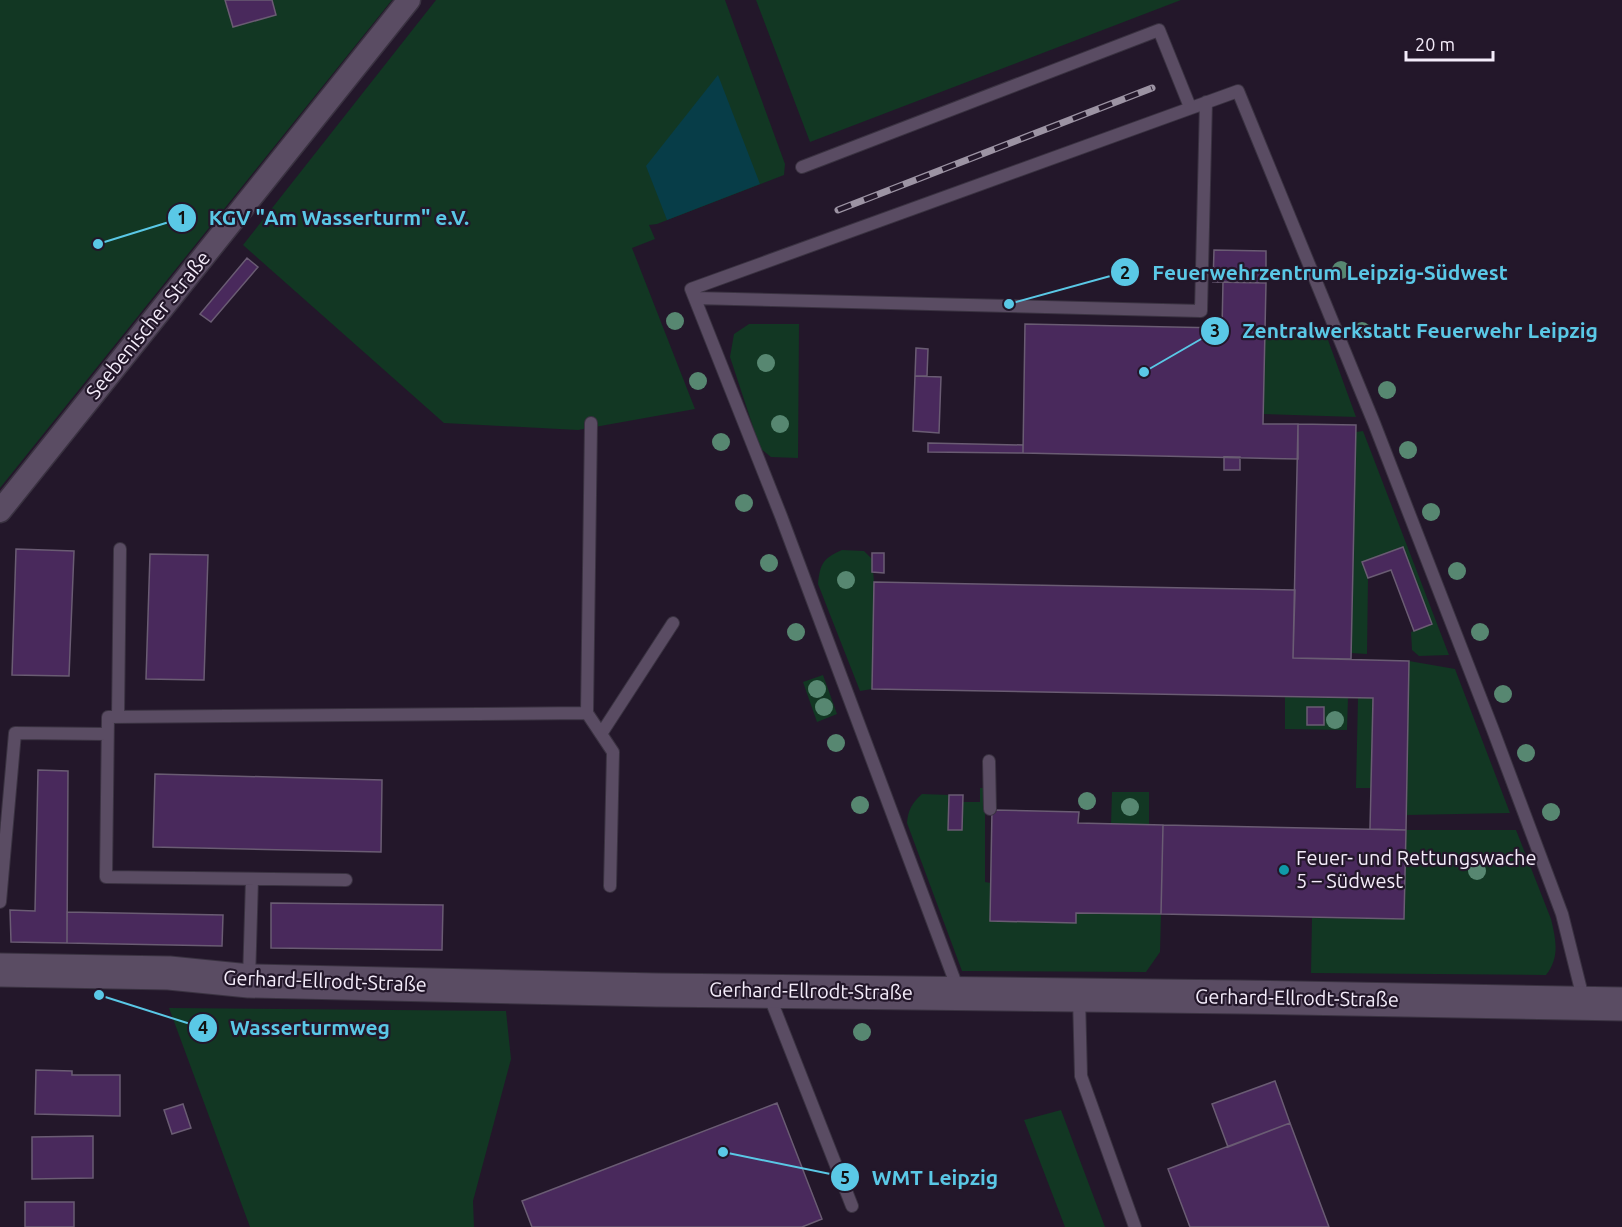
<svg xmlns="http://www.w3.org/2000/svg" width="1622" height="1227" viewBox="0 0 1622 1227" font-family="Ubuntu,sans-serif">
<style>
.green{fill:#123723}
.water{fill:#073d48}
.building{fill:#49295c;stroke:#6a5c73;stroke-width:1.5}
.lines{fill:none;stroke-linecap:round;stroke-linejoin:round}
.lane-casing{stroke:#3a3241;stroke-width:14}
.street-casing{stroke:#3a3241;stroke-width:25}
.secondary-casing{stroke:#3a3241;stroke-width:35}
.lane{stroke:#5a4c63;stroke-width:12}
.street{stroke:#5a4c63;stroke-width:22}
.secondary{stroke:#5a4c63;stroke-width:33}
.rail-casing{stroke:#9c93a3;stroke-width:7}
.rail{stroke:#23172a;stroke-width:4.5;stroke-dasharray:14;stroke-linecap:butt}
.tree{fill:#578771}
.culture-dot{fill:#0f9aa8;stroke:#23172a;stroke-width:2}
.labels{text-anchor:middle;stroke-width:4.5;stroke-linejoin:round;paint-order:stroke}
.street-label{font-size:20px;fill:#f4ecfa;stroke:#23172a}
.poi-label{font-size:20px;fill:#f4ecfa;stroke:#23172a;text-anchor:start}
.leader{fill:none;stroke:#5ac8e6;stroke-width:2}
.callout-dot{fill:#5ac8e6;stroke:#23172a;stroke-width:2}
.mark-label{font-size:18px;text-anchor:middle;font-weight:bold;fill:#111}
.callout-label{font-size:21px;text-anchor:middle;font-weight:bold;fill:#5ac8e6;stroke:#23172a;stroke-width:4.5;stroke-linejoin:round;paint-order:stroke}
</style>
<rect width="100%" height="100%" fill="#23172a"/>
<path class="green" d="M0,0h392l-392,488z
M436,0h289l60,164 -1,11 -127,49 -8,1 6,14 -23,9 63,161 -117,21 -134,-7 -201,-178z
M756,0h425l-371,142z
M749,324h50l-1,134 -27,-1 -11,-9 -30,-91 4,-23z
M1324,329l32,88 -93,-3 1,-84z
M1363,431l86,224 -30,1 -7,-6 -1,-18 21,-8 -30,-77 -40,15 6,16 -1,76 -16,-1 5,-221z
M842,550l22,1 8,8 2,23 -2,107 -12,2 -42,-107c2,-20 5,-26 24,-34z
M1409,661l46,8 55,144 -104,2z
M823,675l14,39 -20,8 -14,-40z
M1285,697l63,1 -1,32 -62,-1z
M1358,698h15l-2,90h-15z
M980,788h5v94l6,1 -1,38 85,2 1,-10 85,1 -1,38 -14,20 -184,-1 -55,-148c1,-13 5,-20 15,-29l27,1 -1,35h14l1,-28h17z
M1112,792h37v33l-38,-1z
M1406,830h110l35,89c5,21 9,38 -5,56l-235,-2 1,-55 92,1z
M169,1008l337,3 5,48 -38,142 1,26h-224z
M1061,1110l44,117h-40l-41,-107z"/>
<path class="water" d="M718,75l42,109 -93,36 -21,-54z"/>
<path class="building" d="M225,0h47l4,15 -43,12z
M1214,250l52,1v32l-53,-1z
M247,258l11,9 -47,55 -11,-8z
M1223,282l43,1 -3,141h35v35l-275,-6 2,-129 197,4z
M916,348l12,1 -1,27h-12z
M915,376l26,1 -2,56 -26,-2z
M1298,424l58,1 -5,234 -58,-1z
M928,443l95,2v8l-95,-1z
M1224,457h16v13h-16z
M1403,547l29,77 -18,7 -23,-61 -23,8 -6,-16z
M16,549l58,2 -5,125 -57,-1z
M872,553h12v20l-12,-1z
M150,554l58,1 -4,125 -58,-1z
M874,582l421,8 -2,68 116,3 -3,169 -36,-1 3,-131 -501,-9z
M1307,707h17v18h-17z
M38,770l30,1 -1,172 -56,-1 -1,-32 25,1z
M155,774l227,6 -1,72 -228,-5z
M949,795h14l-1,35h-14z
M992,810l87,2 -1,11 85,2 -2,89 -85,-1v10l-86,-2z
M1163,825l243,5 -2,89 -243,-5z
M271,903l172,2 -1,45 -171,-2z
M67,912l156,3 -1,31 -155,-3z
M36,1070l36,1v4h48v41l-85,-2z
M1275,1081l15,42 -62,24 -16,-43z
M777,1103l45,116 -20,8h-270l-10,-26z
M183,1104l8,24 -19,6 -8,-24z
M1290,1123l39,104h-139l-22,-58z
M93,1136v42l-61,1v-42z
M25,1202h49v25h-49z"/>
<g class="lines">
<defs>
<path id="lane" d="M802,167l357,-137 31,77
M695,298l506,13 5,-209
M587,713l26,39 -3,134
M118,717l2,-168
M601,734l72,-111
M989,761l1,48
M346,880l-240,-3 2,-160 479,-4 4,-290
M0,902l15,-169 92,1
M249,980l3,-101
M959,992l-178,-476 -90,-227 547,-198 136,332 119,307 69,184 22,88
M769,995l83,211
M1079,997l2,79 54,151"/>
<path id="street" d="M0,511l409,-511"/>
<path id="secondary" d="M0,970l169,3 80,8 408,9 583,7 382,7"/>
</defs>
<use href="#lane" class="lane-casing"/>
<use href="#street" class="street-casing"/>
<use href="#secondary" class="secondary-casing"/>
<use href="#lane" class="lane"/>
<use href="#street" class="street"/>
<use href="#secondary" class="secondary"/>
<defs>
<path id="rail" d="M838,210l314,-122"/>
</defs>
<use href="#rail" class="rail-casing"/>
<use href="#rail" class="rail"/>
</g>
<g class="tree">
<circle cx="1341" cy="270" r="9"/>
<circle cx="675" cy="321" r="9"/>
<circle cx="1362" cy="331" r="9"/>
<circle cx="766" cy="363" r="9"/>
<circle cx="698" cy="381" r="9"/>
<circle cx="1387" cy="390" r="9"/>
<circle cx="780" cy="424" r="9"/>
<circle cx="721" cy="442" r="9"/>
<circle cx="1408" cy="450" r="9"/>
<circle cx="744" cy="503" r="9"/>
<circle cx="1431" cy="512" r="9"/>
<circle cx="769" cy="563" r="9"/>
<circle cx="1457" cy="571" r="9"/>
<circle cx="846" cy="580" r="9"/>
<circle cx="796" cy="632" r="9"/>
<circle cx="1480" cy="632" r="9"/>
<circle cx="817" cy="689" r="9"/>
<circle cx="1503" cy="694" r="9"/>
<circle cx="824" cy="707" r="9"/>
<circle cx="1335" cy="720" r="9"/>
<circle cx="836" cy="743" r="9"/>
<circle cx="1526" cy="753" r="9"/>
<circle cx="1087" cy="801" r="9"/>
<circle cx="860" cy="805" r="9"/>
<circle cx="1130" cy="807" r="9"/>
<circle cx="1551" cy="812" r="9"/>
<circle cx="1477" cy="871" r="9"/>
<circle cx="862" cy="1032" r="9"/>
</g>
<circle class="culture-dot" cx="1284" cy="870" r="6"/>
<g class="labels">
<g class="street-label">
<text transform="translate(148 325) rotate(-51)" y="7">Seebenischer Straße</text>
<text transform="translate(325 981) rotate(2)" y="7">Gerhard-Ellrodt-Straße</text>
<text transform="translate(811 991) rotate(1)" y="7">Gerhard-Ellrodt-Straße</text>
<text transform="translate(1297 998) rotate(1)" y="7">Gerhard-Ellrodt-Straße</text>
</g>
<g class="poi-label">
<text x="1296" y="865">Feuer- und Rettungswache<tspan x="1296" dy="23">5 – Südwest</tspan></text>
</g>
</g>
<path class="leader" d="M98 244L182 218M1009 304L1125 272M1144 372L1215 331M99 995L203 1028M723 1152L845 1177"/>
<g class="callout-dot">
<circle cx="98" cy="244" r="6"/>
<circle cx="1009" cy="304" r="6"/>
<circle cx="1144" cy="372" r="6"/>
<circle cx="99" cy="995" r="6"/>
<circle cx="723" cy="1152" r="6"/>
<circle cx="182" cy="218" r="15"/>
<circle cx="1125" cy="272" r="15"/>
<circle cx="1215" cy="331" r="15"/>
<circle cx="203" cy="1028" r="15"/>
<circle cx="845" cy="1177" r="15"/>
</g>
<g class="mark-label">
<text x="182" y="224">1</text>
<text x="1125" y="279">2</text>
<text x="1215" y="337">3</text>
<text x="203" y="1034">4</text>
<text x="845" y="1184">5</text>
</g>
<g class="callout-label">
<text x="339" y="225">KGV "Am Wasserturm" e.V.</text>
<text x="1330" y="280">Feuerwehrzentrum Leipzig-Südwest</text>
<text x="1420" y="338">Zentralwerkstatt Feuerwehr Leipzig</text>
<text x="310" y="1035">Wasserturmweg</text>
<text x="935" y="1185">WMT Leipzig</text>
</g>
<path d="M1406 51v9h87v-9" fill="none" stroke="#f4ecfa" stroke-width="3"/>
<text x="1415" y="51" font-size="18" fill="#f4ecfa" stroke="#23172a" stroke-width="4.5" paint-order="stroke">20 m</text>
</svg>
